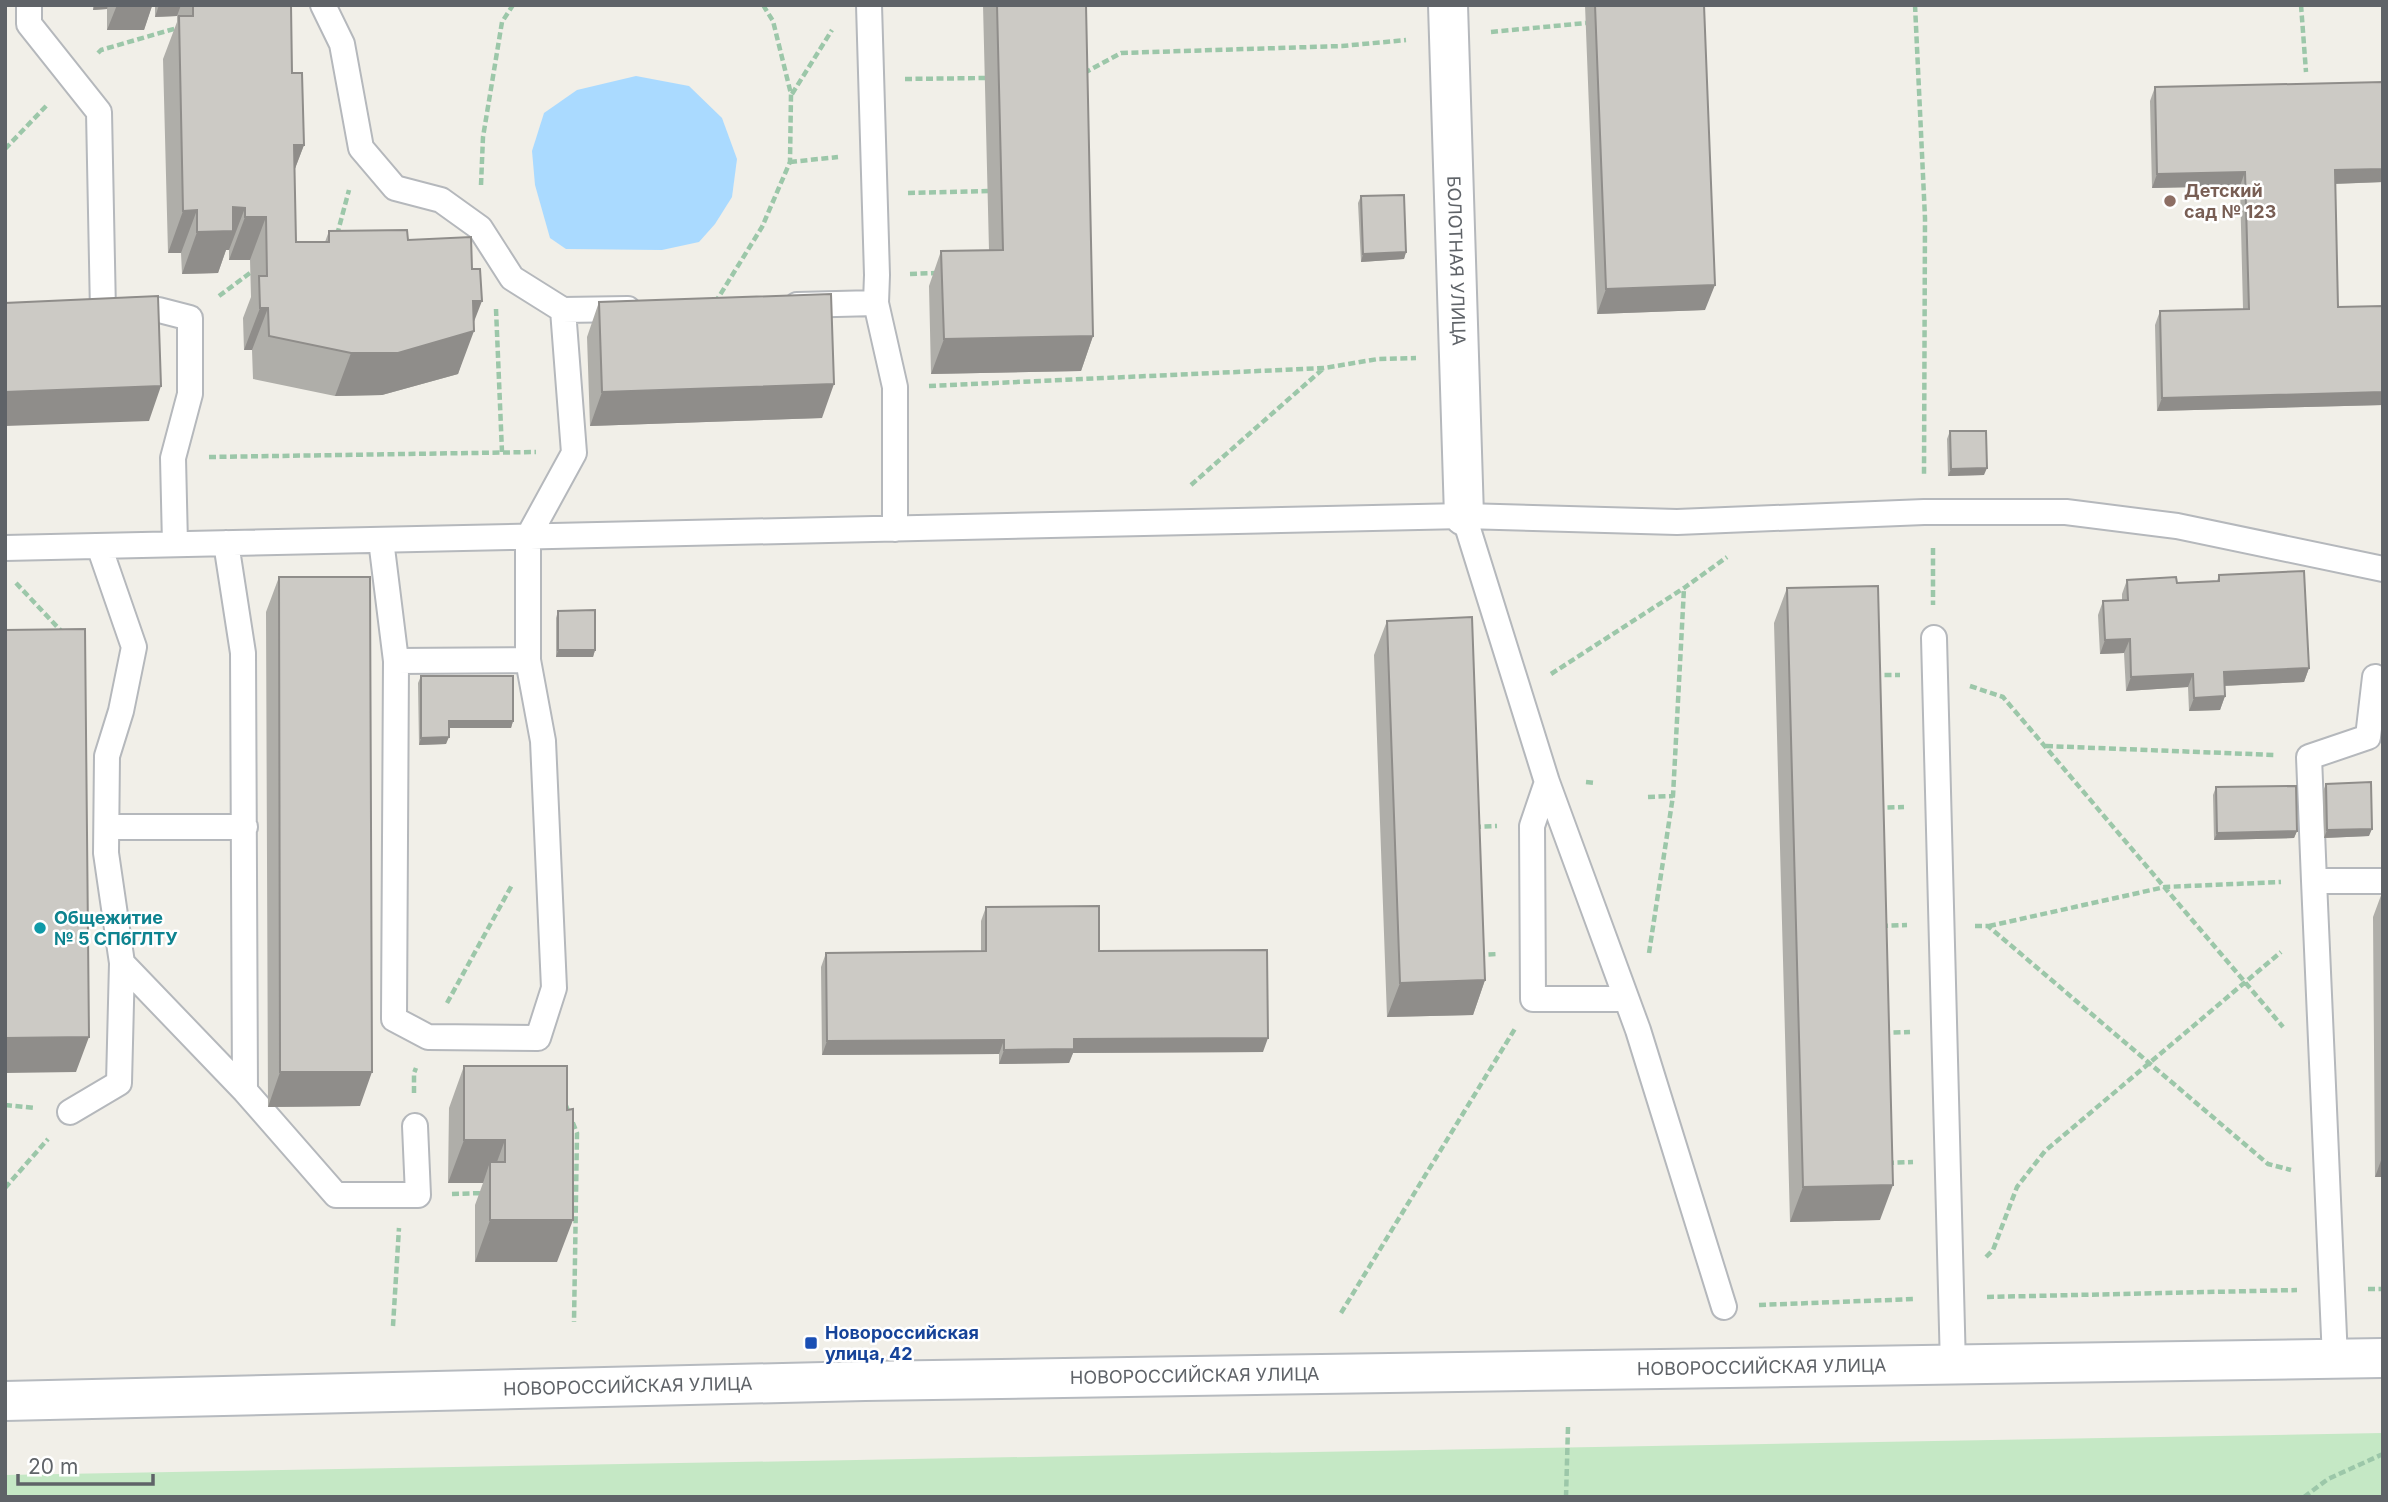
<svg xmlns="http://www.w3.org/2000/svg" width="2388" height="1502" viewBox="0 0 2388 1502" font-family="Inter,sans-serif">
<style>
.green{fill:#c5e8c5}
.water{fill:#aadaff}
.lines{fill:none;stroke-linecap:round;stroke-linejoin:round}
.lane-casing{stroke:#b5b8bc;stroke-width:28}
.street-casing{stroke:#b5b8bc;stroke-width:42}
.secondary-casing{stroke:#b6babf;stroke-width:42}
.path{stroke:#9cc7a9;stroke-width:4.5;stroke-dasharray:7 3.5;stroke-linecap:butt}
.lane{stroke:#fff;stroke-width:24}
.street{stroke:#fff;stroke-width:38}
.secondary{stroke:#fff;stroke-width:38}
.wall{fill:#afaea9}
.shaded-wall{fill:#8f8d8a}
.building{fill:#cccac5;stroke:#8f8d8a;stroke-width:2}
.education-dot{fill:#8d6e63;stroke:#fff;stroke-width:2.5}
.culture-dot{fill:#0f9aa8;stroke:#fff;stroke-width:2.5}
.transit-dot{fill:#1a4fb4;stroke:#fff;stroke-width:2.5}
.labels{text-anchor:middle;stroke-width:5;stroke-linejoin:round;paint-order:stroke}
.education-label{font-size:18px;font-weight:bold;fill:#785e54;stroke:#fff;text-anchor:start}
.street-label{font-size:18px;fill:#5f6368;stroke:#fff}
.culture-label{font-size:18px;font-weight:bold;fill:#0d838f;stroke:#fff;text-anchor:start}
.transit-label{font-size:18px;font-weight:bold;fill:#164399;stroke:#fff;text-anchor:start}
</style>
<rect width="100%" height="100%" fill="#f1efe8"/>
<path class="green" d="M2383,1433v64h-2378v-22z"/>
<path class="water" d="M636,76l53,10 33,32 15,41 -5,38 -17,27 -16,18 -37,8 -96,-1 -16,-11 -15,-53 -3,-34 12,-38 33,-23z"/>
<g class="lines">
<defs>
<path id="lane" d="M29,5v19l70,88 4,200
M323,5l19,39 19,104 34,40 46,12 39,28 32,50 51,32
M876,303l19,84v142
M797,305l79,-2 1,-28 -8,-270
M125,311l34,-1 31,8v76l-17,64 2,86
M1464,516l83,266 91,248 86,277
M381,540l15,121 -2,358 34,18 110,1 16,-50 -11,-247 -15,-81v-123l46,-84 -11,-143 65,-1
M226,543l17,110 2,438
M5,548l1459,-32 213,6 247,-10h142l111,14 206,43
M1934,638l19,729
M396,661l132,-1
M1547,782l-15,44 1,173h93
M107,827h138
M2314,881l-5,-124 59,-20 7,-60
M122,963l123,128 91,104h82l-3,-69
M70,1112l49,-29 3,-120 -16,-110 1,-97 14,-45 13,-64 -35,-101
M2335,1359l-21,-478h69"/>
<g id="street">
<path id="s1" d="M1448,5l16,511"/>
</g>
<g id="secondary">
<path id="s2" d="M5,1401l860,-20 1518,-23"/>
</g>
</defs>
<use href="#lane" class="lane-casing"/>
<use href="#street" class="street-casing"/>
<use href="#secondary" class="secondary-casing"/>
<path class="path" d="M1915,5l10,213 -1,259
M2301,5l5,67
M1491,32l95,-9
M98,53l3,-3 76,-22
M1084,73l37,-20 221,-7 64,-6
M905,79l80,-1
M792,94l40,-64
M5,149l43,-45
M790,162l48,-5
M481,185l2,-48 19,-115 11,-17
M908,193l80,-2
M337,235l12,-45
M910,274l27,-1
M219,296l31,-23
M715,303l47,-76 28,-65 1,-68 -18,-73 -10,-16
M496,309l6,143
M929,386l395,-18 54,-9 38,-1
M209,457l327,-5
M1191,485l133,-117
M1933,548v57
M16,583l47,50
M1551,674l133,-86 43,-31
M1874,675h26
M1970,686l33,11 280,330
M2046,746l229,9
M1586,782l10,1
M1648,797l25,-1
M1877,808l27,-1
M1474,827l23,-1
M1881,926l26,-1
M1975,926h13l280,238 23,6
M1989,926l176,-39 116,-5
M1649,953l24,-157 11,-208
M1478,955l20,-1
M447,1003l65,-118
M1883,1033l27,-1
M414,1093v-20l2,-5
M565,1103l12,30 -3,189
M5,1105l30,3
M1887,1163l26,-1
M5,1188l43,-49
M452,1194l33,-1
M1986,1257l7,-7 24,-63 28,-36 236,-199
M2368,1289h15
M1987,1297l310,-7
M1759,1305l156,-6
M1341,1313l175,-286
M393,1326l6,-98
M1566,1497l2,-70
M2304,1497l24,-18 55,-25"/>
<use href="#lane" class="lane"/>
<use href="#street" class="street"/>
<use href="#secondary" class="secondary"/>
</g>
<path class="wall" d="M93,5h198l1,68 12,72 -10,26 2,71h29l4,-11 79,9 66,83 -16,51 -76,21 -47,1 -82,-17 -1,-29h-8l-1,-32 8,-21 -1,-37h-21v-10h-3l-8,23 -36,1 -1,-21h-13l-5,-194 14,-37v-6l-22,1v-11h-3l-8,24h-37v-21l-14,1z
M983,5h103l7,331 -12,35 -150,3 -2,-88 12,-35 48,-1z
M1585,5h119l1,305 -108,4z
M2383,82v100l-48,2 3,123 45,-1v99l-226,6 -2,-86 5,-14 83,-2 -3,-123 -88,2 -2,-87 5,-14z
M1361,196l45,56 -2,7 -43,3 -3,-59z
M599,302l223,116 -232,8 -3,-89z
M1950,431l34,44 -36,1 -1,-37z
M2219,575l90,93 -5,14 -79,4v10l-5,14 -31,1 -1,-24 -62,4 -2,-38 -24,1 -2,-39 5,-14 19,-1v-6l5,-14 50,3 40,-2z
M279,577l81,529 -92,1 -2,-495z
M1787,588l93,632 -90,2 -16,-599z
M558,611l37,39 -2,7h-37v-39z
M1387,621l98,359 -12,35 -86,2 -13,-362z
M421,676l92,45 -2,7h-62l-3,16 -27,1 -1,-62z
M2326,784l43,52 -45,2 -1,-47z
M2216,787l81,44 -3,7 -80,2 -1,-45z
M2383,890v287h-8l-2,-260z
M986,907l113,44 164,101 -190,1 -4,10 -70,1v-10l-177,1 -1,-88 5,-14 155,-2v-30z
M464,1066h103l-10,196h-82v-57l8,-22h-35l1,-75z"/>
<path class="shaded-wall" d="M95,5h13l-1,4 -14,1z
M117,5h39l-1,1h-3l-8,24h-37z
M159,5h22l-4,11 -22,1z
M294,145h10l-16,42z
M2383,169v13l-54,2 6,-14z
M2245,172l-5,14 -88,2 5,-14z
M233,207l12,1 -16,42h-3l-8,23 -36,1 15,-42z
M197,210l-16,43h-13l15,-42z
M245,217h21l-16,43h-21z
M1406,252l-2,7 -43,3 2,-8z
M1715,285l-10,25 -108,4 9,-25z
M473,301h9l-12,31 4,-1 -16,43 -76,21 -47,1 16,-43z
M260,308h8l-16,42h-8z
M1093,336l-12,35 -150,3 13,-35z
M834,384l-12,34 -232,8 12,-34z
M161,386l-12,35 -144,5v-34z
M2383,392v13l-226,6 5,-13z
M1987,468l-3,7 -36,1 3,-7z
M2130,639l-6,14 -24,1 5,-14z
M558,650h37l-2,7h-37z
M2309,668l-5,14 -85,4 5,-14z
M2193,674l-5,13 -62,4 5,-14z
M2225,696l-5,14 -31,1 5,-13z
M449,721h64l-2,7h-65z
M449,737l-3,7 -27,1 2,-7z
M2372,829l-3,7 -45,2 3,-8z
M2297,831l-3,7 -80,2 3,-7z
M1485,980l-12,35 -86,2 13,-34z
M89,1037l-13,35 -71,1v-35z
M1268,1038l-5,14 -190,1 -4,10 -70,1 5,-14 70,-11z
M1004,1040l-5,14 -177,1 5,-14z
M280,1072h92l-12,34 -92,1z
M464,1140h41l-15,41v-19l-7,21h-35z
M2383,1155v22h-8z
M1893,1185l-13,35 -90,2 13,-35z
M490,1220h83l-16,42h-82z"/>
<path class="building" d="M193,5h98l1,68h10l2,72h-10l2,97h33v-11l78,-1 1,10 63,-3 1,32h8l2,32h-9l1,30 -76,22h-47l-82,-17 -1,-28h-8l-1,-32h8l-1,-59h-21v-9l-12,-1v24l-36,1v-22l-14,1 -4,-195h14z
M997,5h89l7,331 -149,3 -3,-88 62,-1z
M1595,5h109l11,280 -109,4z
M2383,82v87l-48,1 3,137 45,-1v86l-221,6 -2,-87 89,-2 -4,-137 -88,2 -2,-87z
M1404,195l2,57 -43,2 -2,-58z
M831,294l3,90 -232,8 -3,-90z
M158,296l3,90 -156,6v-89z
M1950,431h36l1,37 -36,1z
M2304,571l5,97 -85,4 1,24 -31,2 -1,-24 -62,3 -1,-38 -25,1 -2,-39 25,-1 -1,-20 49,-3 1,6 42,-2v-6z
M279,577h91l2,495h-92z
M1878,586l15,599 -90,2 -16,-599z
M595,610v40h-37v-39z
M1472,617l13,363 -85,3 -13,-362z
M85,629l4,408 -84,1v-408z
M421,676h92v45h-64v16l-28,1z
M2371,782l1,47 -45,1 -1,-46z
M2296,786l1,45 -80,2 -1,-46z
M1099,906v45l168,-1 1,88 -194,1v10l-70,1v-10l-177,1 -1,-88 160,-2v-44z
M464,1066h103v44l6,-1v111h-83v-58h15v-22h-41z"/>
<circle class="education-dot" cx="2170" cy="201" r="7"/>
<circle class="culture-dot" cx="40" cy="928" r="7"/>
<rect class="transit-dot" x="804" y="1336" width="14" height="14" rx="3.5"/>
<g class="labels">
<g class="education-label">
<text x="2184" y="197">Детский<tspan x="2184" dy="21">сад № 123</tspan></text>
</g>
<g class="street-label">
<text dy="6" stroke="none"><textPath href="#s1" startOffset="256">БОЛОТНАЯ УЛИЦА</textPath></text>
<text dy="6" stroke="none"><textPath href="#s2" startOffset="1757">НОВОРОССИЙСКАЯ УЛИЦА</textPath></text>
<text dy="6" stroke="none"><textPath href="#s2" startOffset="1190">НОВОРОССИЙСКАЯ УЛИЦА</textPath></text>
<text dy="6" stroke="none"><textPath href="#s2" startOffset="623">НОВОРОССИЙСКАЯ УЛИЦА</textPath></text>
</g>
<g class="culture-label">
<text x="54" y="924">Общежитие<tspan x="54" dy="21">№ 5 СПбГЛТУ</tspan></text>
</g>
<g class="transit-label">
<text x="825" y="1339">Новороссийская<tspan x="825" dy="21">улица, 42</tspan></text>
</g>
</g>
<rect width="2388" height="1502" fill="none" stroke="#5f6368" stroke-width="14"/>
<path d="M18 1474v10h135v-10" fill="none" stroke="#5f6368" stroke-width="3.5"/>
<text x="28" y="1474" font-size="21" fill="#5f6368" stroke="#ffffff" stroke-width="5" paint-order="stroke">20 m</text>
</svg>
